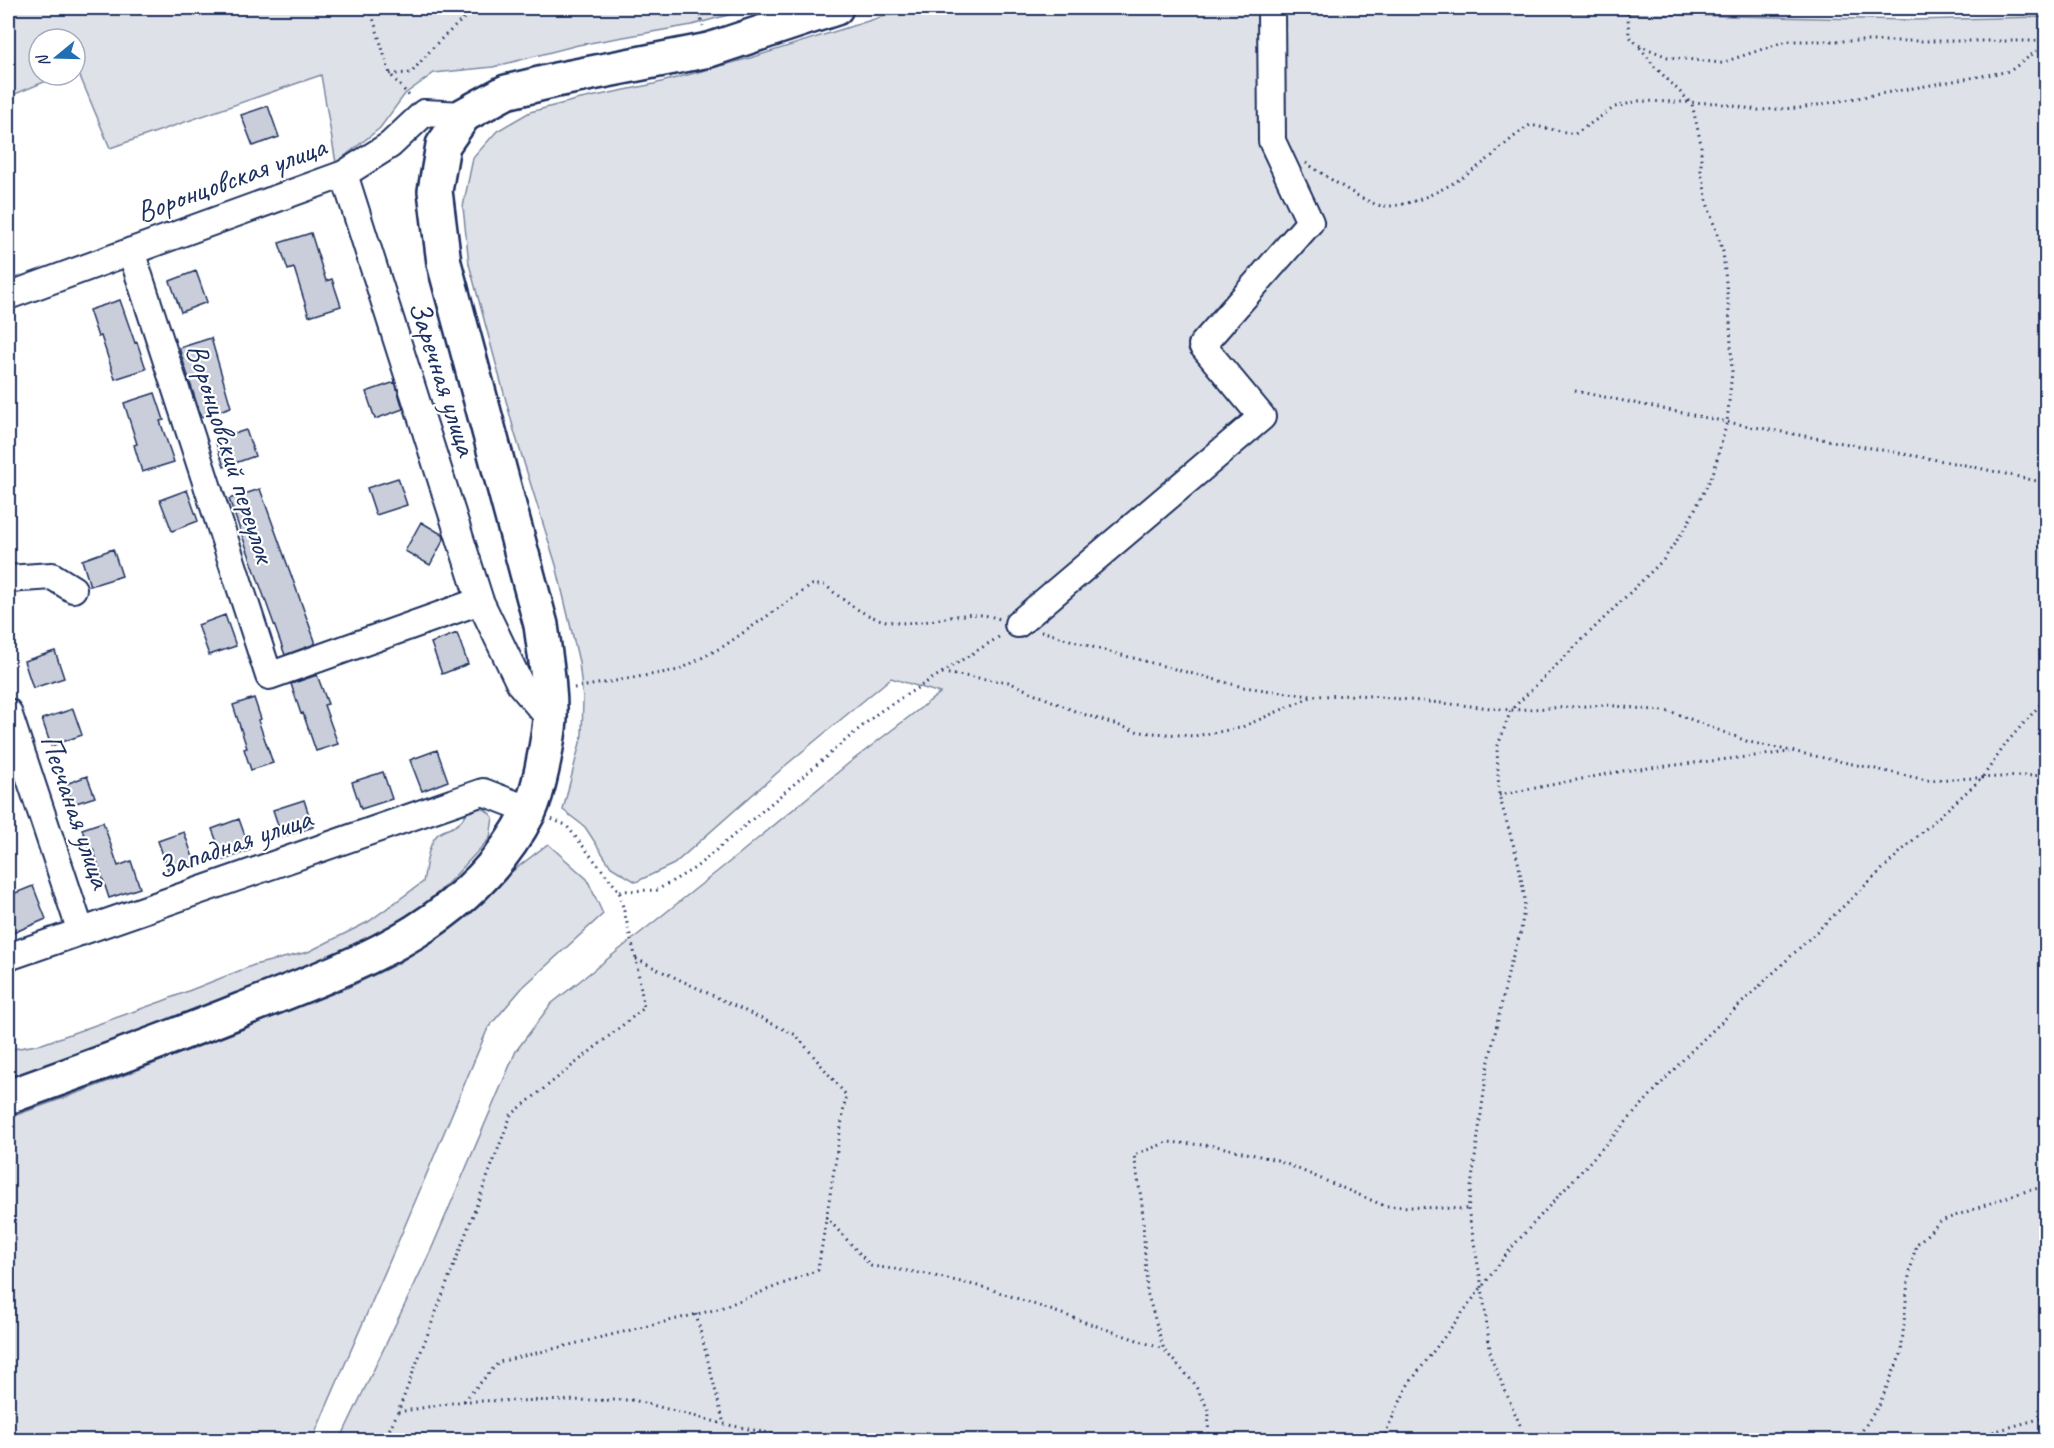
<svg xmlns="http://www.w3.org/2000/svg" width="2054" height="1448" viewBox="0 0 2054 1448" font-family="Caveat,sans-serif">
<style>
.green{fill:#dee1e7;stroke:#7c88a2;stroke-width:1.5}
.building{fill:#caceda;stroke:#1b2f5e;stroke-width:1.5}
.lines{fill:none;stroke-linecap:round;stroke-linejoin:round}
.minor-casing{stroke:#1b2f5e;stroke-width:30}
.major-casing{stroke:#1b2f5e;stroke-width:38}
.path{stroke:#1b2f5e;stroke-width:3;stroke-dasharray:1.5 4.5;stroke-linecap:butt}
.minor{stroke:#fff;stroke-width:26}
.major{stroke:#fff;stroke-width:33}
.labels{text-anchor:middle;stroke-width:4.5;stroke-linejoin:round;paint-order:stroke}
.street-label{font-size:30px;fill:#1b2f5e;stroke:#fff}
</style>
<rect width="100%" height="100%" fill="#fff"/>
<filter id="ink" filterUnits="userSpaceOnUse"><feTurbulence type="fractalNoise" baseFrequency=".0167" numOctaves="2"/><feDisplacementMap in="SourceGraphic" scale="12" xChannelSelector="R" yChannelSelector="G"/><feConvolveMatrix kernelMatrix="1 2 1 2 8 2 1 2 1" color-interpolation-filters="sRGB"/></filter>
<g filter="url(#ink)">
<path class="green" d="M8,8h745l-61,17 -114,20 -85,22 -59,6 -29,21 -25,34 -44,35 -15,-88 -211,73 -33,-79h-2v-30h-36v36h22l-53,22z
M922,8h446l543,12 135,-3v1423h-1706l91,-190 85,-199 35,-47 187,-149 111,-92 91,-70 -49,-15 -105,87 -112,99 -38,18 -25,-15 -26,-40 -22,-17 19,-75 1,-36 -4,-37 -23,-97 -41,-131 -46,-170 -6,-57 10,-49 24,-27 33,-19 46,-12 78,-16 96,-26 131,-41z
M475,806l11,4 7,7 -3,21 -36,39 -27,26 -39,25 -40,22 -97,40 -243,93v-33l34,-6 121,-43 91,-36 54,-13 60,-30 55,-40c3,-14 4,-36 14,-47 6,-6 16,-6 22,-12 6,-6 8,-13 16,-17z
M548,844l39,35 16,35 -80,73 -35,41 -87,207 -89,205h-304v-322l75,-27 148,-57 116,-46 50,-24 35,-22 42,-34 27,-28z"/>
<path class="building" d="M268,106l11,31 -26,9 -12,-31z
M311,233l15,48 6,-2 9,27 -32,10 -15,-48 -6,2 -9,-27z
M196,271l11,31 -26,10 -11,-31z
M120,300l15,43 2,-1 9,27 -31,10 -14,-43 -3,1 -9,-27z
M211,338l20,69 -30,10 -22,-69z
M395,382l8,27 -28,10 -9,-27z
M155,393l9,27 -4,1 14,41 -32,10 -8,-27 3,-1 -13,-41z
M246,430l9,26 -31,11 -9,-27z
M398,478l9,27 -31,10 -9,-27z
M260,489l55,152v3l-30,11 -56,-156z
M187,490l11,31 -26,10 -12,-31z
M421,522l22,13 1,4 -14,26 -25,-14z
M113,549l9,27 -32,10 -8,-26z
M225,615l11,31 -27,9 -11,-30z
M457,633l11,31 -26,10 -11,-31z
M55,651l9,27 -31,10 -9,-27z
M317,675l11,29 -4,1 14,39 -22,7 -13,-38 -2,1 -10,-30z
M254,698l7,21 -3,1 15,43 -22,7 -7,-21 3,-1 -14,-43z
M73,709l9,26 -31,11 -9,-27z
M437,750l11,31 -26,10 -12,-31z
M383,772l9,27 -31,10 -9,-27z
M87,776l8,21 -22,7 -7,-20z
M304,800l9,27 -31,10 -9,-27z
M239,819l11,31 -26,10 -12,-31z
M103,822l15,44 13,-5 9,27 -31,10 -16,-49 -4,1 -7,-21z
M184,832l11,31 -26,9 -11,-31z
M33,886l13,33 -38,16v-39z"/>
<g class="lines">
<defs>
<path id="minor" d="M344,174l136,427
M131,251l138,425 211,-75 40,83 30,35
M8,296l336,-122 46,-29 34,-32 40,2
M8,579l44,-3 21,13
M1018,624l244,-207 -60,-72 108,-123 -38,-81 -1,-133
M8,712l73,220
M8,957l475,-165 47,18"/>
<path id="major" d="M8,1097c78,-28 156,-56 233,-87 112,-44 229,-83 288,-198 6,-13 10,-29 13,-43 3,-16 7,-33 8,-50 1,-31 -5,-63 -9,-94l-97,-362 -9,-72 8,-46 21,-30 42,-23 50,-12 153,-30 127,-42"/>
</defs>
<use href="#minor" class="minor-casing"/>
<use href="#major" class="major-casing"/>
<path class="path" d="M370,8l20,66 21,24
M698,8l5,18
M1630,8l-2,9 1,19 9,9 30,12 53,6 66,-22h259
M390,74l21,-1 25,-29 39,-36h24
M1306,163c16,10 61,42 77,43 33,2 79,-26 104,-46 15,-12 27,-25 43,-35l45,9 40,-27 24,-6 78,2 41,7 42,-2 210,-37 36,-27
M1575,391l152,31 238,43 81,18
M1041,631l58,18 144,38 68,9
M942,673l66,9 69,30 62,20 56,4 45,-8 73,-32 47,-1 151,15 95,-5 66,7 77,30 178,38 119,-5
M574,688l105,-18 45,-24 88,-61h13c38,32 59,44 110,35 26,-5 39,-9 65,-1
M1499,795l124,-24 167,-19
M620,891l37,-1 38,-22 184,-156 123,-77
M826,1217l45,49 51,7 65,15 176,61
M696,1314l28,110
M464,1401l35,-39 219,-53 100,-39 28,-175 -50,-60 -160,-76
M398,1412l66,-11 169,-1 91,24 79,16
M1520,1425l-29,-67 -9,-71 -14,-78 19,-139 23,-105 11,-34 4,-31 -7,-39 -19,-66 -2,-47 14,-38 153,-151 22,-32 27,-53 14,-52 5,-50 -2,-50 -7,-70 -15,-46 -7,-35v-27l-9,-40 -37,-37 -17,-22
M384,1440l14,-28 113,-297 133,-107 -8,-49 -17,-68 -53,-66 -15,-6
M1208,1440l1,-29 -15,-28 -30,-33 -17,-58 -5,-88 -8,-49 34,-13 48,4 61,14 108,46 83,3
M1382,1440l26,-55 104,-138 178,-195 221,-210 71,-64 26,-37 38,-43
M1856,1440l23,-35 22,-51 7,-73 8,-36 25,-24 75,-27 30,-8
M1964,1440l82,-23"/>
<use href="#minor" class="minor"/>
<use href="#major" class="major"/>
</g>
</g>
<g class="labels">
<g class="street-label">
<text transform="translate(231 179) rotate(-20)" y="10">Воронцовская улица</text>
<text transform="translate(443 378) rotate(72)" y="10">Заречная улица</text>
<text transform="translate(231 453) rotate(72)" y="10">Воронцовский переулок</text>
<text transform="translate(76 811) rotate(71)" y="10">Песчаная улица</text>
<text transform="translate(234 843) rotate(-19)" y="10">Западная улица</text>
</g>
</g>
<rect width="2054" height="1448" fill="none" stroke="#fff" stroke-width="30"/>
<rect x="15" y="15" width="2024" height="1418" fill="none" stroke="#1b2f5e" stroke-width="2" filter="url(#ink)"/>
<g transform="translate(57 57) rotate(251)"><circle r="28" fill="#ffffff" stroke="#a4acbf" stroke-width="1.5"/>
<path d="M0-4.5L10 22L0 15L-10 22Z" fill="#1f6fb2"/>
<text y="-9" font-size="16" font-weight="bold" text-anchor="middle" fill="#1b2f5e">N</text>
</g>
</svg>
